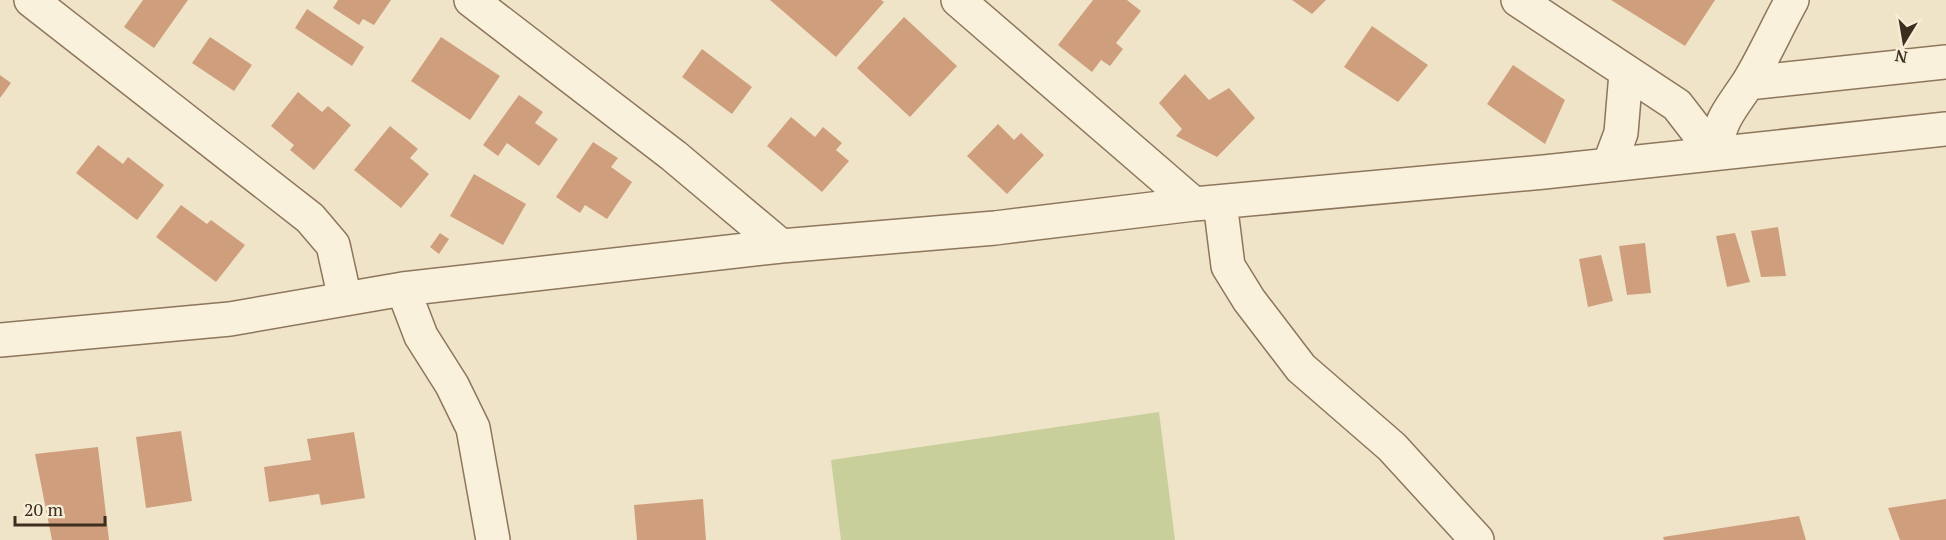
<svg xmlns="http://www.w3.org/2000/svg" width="1946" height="540" viewBox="0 0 1946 540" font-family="'PT Serif',serif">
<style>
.garden{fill:#c9cf9b}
.building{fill:#cf9f7d}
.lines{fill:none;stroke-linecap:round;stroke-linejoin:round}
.minor-casing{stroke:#8d765c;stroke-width:36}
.minor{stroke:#faf1dc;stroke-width:33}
</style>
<rect width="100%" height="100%" fill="#f0e4c8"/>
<path class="garden" d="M1159,412l16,128h-334l-10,-80z"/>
<path class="building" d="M143,0h45l-34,48 -30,-21z
M338,0h53l-17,25 -11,-6 -4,6 -26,-17z
M770,0h111l3,2 -48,55z
M1093,0h34l14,11 -25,32 7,6 -13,17 -9,-6 -9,12 -34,-27z
M1292,0h34l-14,14z
M1611,0h104l-30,46z
M307,9l57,38 -12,19 -57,-38z
M904,17l53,49 -47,51 -53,-49z
M1372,26l56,39 -30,37 -54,-35z
M210,37l42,28 -18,26 -42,-28z
M441,37l59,39 -30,44 -59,-39z
M702,49l50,38 -20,27 -50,-37z
M1513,65l52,35 -20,44 -58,-40z
M1185,74l24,26 20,-12 26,30 -38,39 -41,-21 6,-7 -23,-26z
M0,75l11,8 -11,15z
M298,92l24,20 6,-6 23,19 -37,45 -24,-20 4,-5 -23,-19z
M519,95l24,17 -8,11 23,16 -19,27 -32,-23 -9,13 -15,-11z
M791,117l24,20 8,-10 19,16 -6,7 13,11 -27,31 -55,-46z
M998,124l16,16 7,-7 23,22 -37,39 -40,-38z
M390,126l28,23 -8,9 19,16 -28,34 -47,-38z
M593,142l25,16 -7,9 21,15 -25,37 -22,-14 -5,8 -24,-16z
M98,145l25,19 5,-7 36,28 -27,35 -61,-47z
M474,174l52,30 -23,41 -53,-29z
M181,205l26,19 4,-4 34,25 -29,37 -60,-45z
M1778,227l8,49 -25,1 -10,-46z
M440,233l9,6 -10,15 -9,-7z
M1735,233l15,49 -23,5 -11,-51z
M1645,243l6,50 -24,2 -8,-49z
M1601,255l12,46 -25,6 -9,-48z
M181,431l11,70 -46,7 -10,-71z
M354,432l11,66 -44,7 -2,-11 -50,8 -5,-35 47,-7 -4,-21z
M98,447l11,93h-57l-17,-86z
M703,499l3,41h-69l-3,-35z
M1946,499v41h-46l-12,-32z
M1799,516l7,24h-142l-1,-3z"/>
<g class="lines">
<defs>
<path id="minor" d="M31,0l279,218 23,27 12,54
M471,0l203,156 107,90
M958,0l236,204
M1518,0l159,105 37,48
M1748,83l198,-21
M1714,153c8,-37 14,-40 34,-70 16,-26 29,-56 44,-83
M1609,165l12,-32 5,-60
M1220,202l8,64 21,34 52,68 91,79 85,93
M403,289l18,47 31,49 21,43 20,112
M0,340l230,-21 173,-30 378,-43 214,-18 199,-24 350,-32 402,-43"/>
</defs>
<use href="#minor" class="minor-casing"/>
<use href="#minor" class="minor"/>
</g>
<g transform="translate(1904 42) rotate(191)" stroke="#f7eed8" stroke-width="4.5" paint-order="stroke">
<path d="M0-4.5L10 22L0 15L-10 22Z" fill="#3d2e20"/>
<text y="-9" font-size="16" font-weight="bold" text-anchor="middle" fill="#3d2e20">N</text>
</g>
<path d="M15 516v9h90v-9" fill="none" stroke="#3d2e20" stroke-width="3"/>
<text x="24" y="516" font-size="18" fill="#3d2e20" stroke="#f7eed8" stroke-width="4.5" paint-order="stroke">20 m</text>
</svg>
